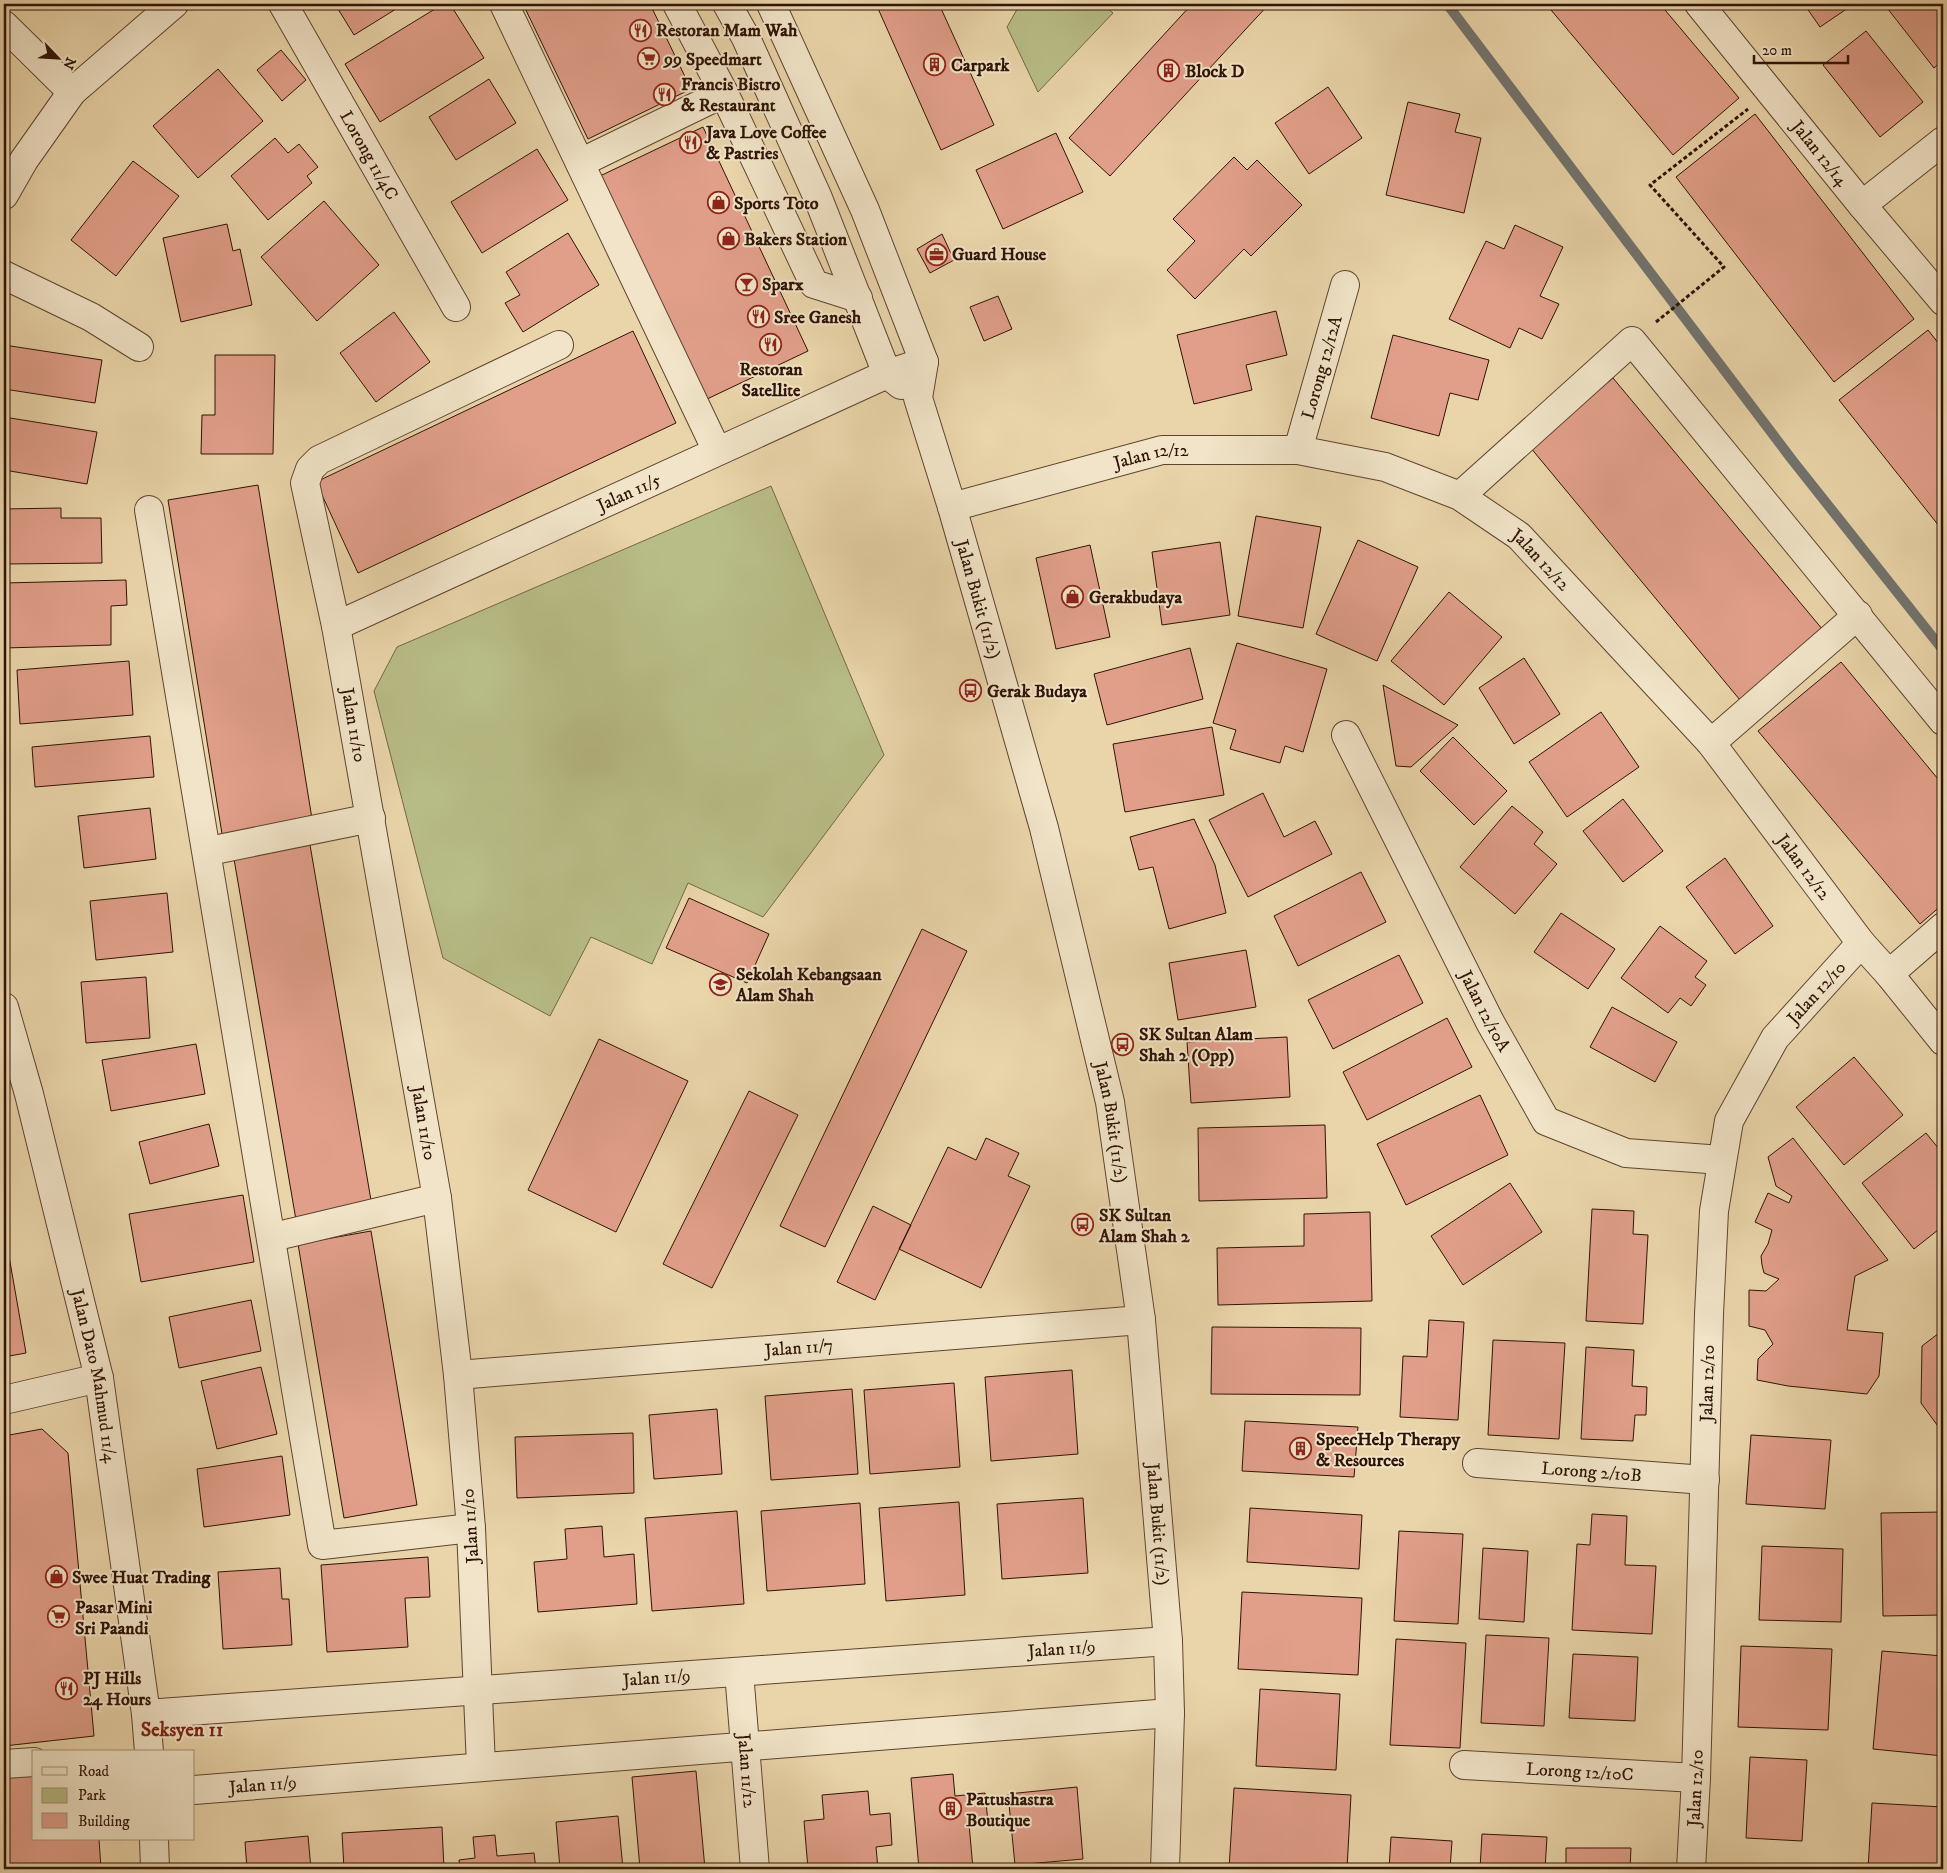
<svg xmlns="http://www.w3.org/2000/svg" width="1947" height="1873" viewBox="0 0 1947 1873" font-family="'IM FELL DW Pica',serif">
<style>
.green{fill:#b8bd87;stroke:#746846}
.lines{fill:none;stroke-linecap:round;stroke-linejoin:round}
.stream{stroke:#72746f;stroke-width:10}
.building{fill:#e19f8a;stroke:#2f1306}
.minor-casing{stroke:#5e442f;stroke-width:30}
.path{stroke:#2f1306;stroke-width:3;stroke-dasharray:4 2.5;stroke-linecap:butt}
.minor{stroke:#f1e4c8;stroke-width:28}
.labels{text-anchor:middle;stroke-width:4;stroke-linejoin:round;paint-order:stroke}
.poi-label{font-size:18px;font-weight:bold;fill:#2f1306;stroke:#f1e4c8;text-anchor:start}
.street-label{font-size:18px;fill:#2f1306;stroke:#f1e4c8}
.quarter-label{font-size:20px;font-weight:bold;fill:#7a1f14;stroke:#f1e4c8}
</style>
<rect width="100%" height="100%" fill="#ead5aa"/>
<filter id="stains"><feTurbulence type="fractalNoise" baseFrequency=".004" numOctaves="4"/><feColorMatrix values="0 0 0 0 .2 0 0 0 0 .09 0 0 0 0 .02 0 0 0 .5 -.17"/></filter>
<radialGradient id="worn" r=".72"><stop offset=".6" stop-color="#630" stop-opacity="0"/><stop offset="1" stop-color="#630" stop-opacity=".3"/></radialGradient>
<path class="green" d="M1020,4h82l11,9 -75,79 -31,-65z
M771,486l113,269 -121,162 -75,-34 -36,81 -61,-27 -41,79 -107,-58 -69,-267 23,-44z"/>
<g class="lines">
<path class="stream" d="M1447,4l346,457 150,189"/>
</g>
<path class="building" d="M335,4h69l-50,31z
M443,4h7l34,54 -104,64 -35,-58z
M523,4h127l41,85 -103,50z
M876,4h63l55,121 -53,25z
M1192,4h77l-159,172 -41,-38z
M1546,4h114l79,94 -66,57z
M1804,4h50l-34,23z
M1884,4h59v56l-9,8z
M1866,31l57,71 -43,35 -57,-72z
M281,50l25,30 -24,21 -25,-31z
M218,69l45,52 -65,57 -45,-52z
M489,79l27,44 -60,37 -27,-43z
M1328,87l34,51 -53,36 -34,-51z
M1408,102l52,12 -5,18 26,6 -17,75 -78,-18z
M1755,114l159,205 -80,63 -158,-205z
M703,127l105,224 -103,49 -105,-224z
M1056,133l27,59 -80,37 -27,-59z
M275,138l13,15 11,-9 19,23 -11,9 5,7 -44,37 -37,-44z
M537,149l31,51 -86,53 -31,-51z
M1234,157l13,13 10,-10 45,45 -51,51 -7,-7 -49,50 -28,-29 28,-29 -22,-22z
M133,161l46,35 -63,80 -45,-36z
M324,201l55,64 -62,56 -56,-64z
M227,224l6,27 7,-2 12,56 -71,17 -18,-84z
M1515,225l48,22 -23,49 19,8 -17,35 -23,-11 -9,20 -61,-29 37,-78 18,8z
M568,233l31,52 -76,47 -18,-29 15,-8 -14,-23z
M942,234l12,26 -24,13 -13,-24z
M998,296l14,33 -28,12 -14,-34z
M1276,311l11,44 -41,10 6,25 -58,14 -17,-69z
M394,312l36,50 -54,40 -36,-49z
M1928,330l15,19v182l-104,-131z
M633,331l43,92 -318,150 -42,-91z
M1393,335l96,25 -11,40 -28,-7 -11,43 -68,-18z
M4,345l98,15 -7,43 -91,-14z
M215,355h60l-2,99h-72l1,-39h13z
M1613,378l210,252 -83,70 -210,-253z
M4,417l93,15 -10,52 -83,-14z
M258,485l55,340 -90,15 -55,-340z
M61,508v10h40l1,45 -98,1v-55z
M1256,516l65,11 -18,101 -65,-12z
M1358,540l60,27 -41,94 -61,-27z
M1220,542l10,73 -68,10 -10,-73z
M1090,545l20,92 -54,12 -20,-91z
M126,580l1,25 -16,1v39l-107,3v-65z
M1449,592l53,45 -58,68 -53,-44z
M1237,643l90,26 -24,83 -18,-6 -5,17 -50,-14 6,-19 -23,-7z
M1190,648l13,51 -96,26 -13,-51z
M1524,658l36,56 -46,30 -35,-56z
M129,661l4,54 -113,9 -3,-54z
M1841,662l102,123v119l-23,20 -162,-193z
M1383,685l75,40 -47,42 -15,-1z
M1601,712l38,55 -72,50 -38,-55z
M1212,727l12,68 -99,17 -12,-68z
M150,736l4,41 -119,10 -3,-40z
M1453,737l54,54 -33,34 -54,-54z
M1263,793l21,44 31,-16 17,33 -84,43 -39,-77z
M1623,799l40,52 -40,31 -40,-51z
M1512,806l31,26 -9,12 23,20 -42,50 -55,-47z
M150,808l6,51 -72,9 -6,-52z
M1194,819l21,46 11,48 -57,16 -16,-62 -14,3 -9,-33z
M310,845l62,361 -76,14 -62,-361z
M1725,858l48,68 -38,28 -49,-67z
M1361,872l25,50 -88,44 -24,-50z
M167,893l6,59 -77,8 -6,-59z
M689,898l80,36 -22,49 -81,-35z
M1561,913l54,36 -27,40 -54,-37z
M1660,926l47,35 -12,16 11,8 -15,21 -11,-8 -12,15 -47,-35z
M922,929l45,22 -142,296 -45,-21z
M1246,950l10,57 -78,13 -9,-57z
M1399,955l24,48 -90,46 -25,-49z
M146,977l4,61 -64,5 -5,-61z
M1612,1007l65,35 -22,40 -65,-35z
M1447,1018l25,49 -105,53 -24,-48z
M1287,1037l3,60 -99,6 -4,-61z
M599,1039l89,42 -72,151 -88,-42z
M196,1044l9,50 -94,17 -9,-51z
M1854,1057l49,58 -59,50 -48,-58z
M749,1091l49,24 -86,173 -49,-24z
M1480,1095l28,60 -102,50 -29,-61z
M209,1124l10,42 -69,18 -11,-42z
M1325,1125l2,73 -128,3 -1,-73z
M1926,1133l17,21v72l-29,23 -52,-66z
M986,1138l33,15 -11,23 22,10 -49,102 -82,-39 49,-102 28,13z
M1793,1138l95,122 -33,16 -8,54 36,3 -4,43 -12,18 -79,-8 -31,-6 1,-21 15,-15 -8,-14 -16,-4v-36l17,1 13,-12 -15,-6 -2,-8 -1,-9 7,-12 4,-14 -17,-8 13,-29 21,10 3,-7 -16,-10 -8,-29z
M1510,1183l32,49 -79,53 -32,-49z
M243,1195l11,67 -113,20 -12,-68z
M873,1206l38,19 -36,75 -38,-18z
M1592,1209l42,2 -1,23 15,1 -5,89 -57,-3z
M1370,1212l2,89 -154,4 -1,-57 87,-2v-32z
M371,1231l46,274 -73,13 -46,-274z
M4,1239h2l20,114 -22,4z
M251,1300l10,51 -82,17 -10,-51z
M1429,1320l35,2 -6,98 -58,-3 3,-61 24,1z
M1212,1327l149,1 -1,67 -149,-1z
M1943,1330v103l-22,-30 1,-57z
M1493,1340l72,3 -6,96 -71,-4z
M1586,1347l48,3 -2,36 15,1 -1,28h-11l-2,26 -52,-2z
M261,1367l16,67 -60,15 -16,-68z
M1072,1370l6,84 -87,7 -6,-84z
M954,1383l6,84 -90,7 -6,-84z
M852,1389l6,85 -87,6 -6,-84z
M717,1409l5,65 -68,5 -5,-64z
M1245,1421l113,6 -4,50 -112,-6z
M42,1429l26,24 26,283 -90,10v-310z
M633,1433l1,60 -117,5 -2,-61z
M1751,1435l80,5 -6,69 -79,-5z
M282,1456l8,59 -86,12 -7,-58z
M1083,1498l5,75 -86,6 -5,-75z
M959,1502l6,93 -79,6 -7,-93z
M860,1503l5,81 -98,7 -6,-80z
M1250,1508l112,7 -3,54 -112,-7z
M737,1511l7,93 -92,7 -7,-93z
M1943,1512v103l-60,1 -2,-103z
M1592,1514l35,2 -2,49 31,1 -4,68 -80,-4 5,-86 13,1z
M602,1526l2,31 30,-3 3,50 -99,8 -4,-50 33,-3 -2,-30z
M1399,1531l64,3 -5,90 -64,-3z
M1762,1546l81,3 -2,73 -82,-2z
M1483,1548l45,3 -4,71 -45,-3z
M428,1557l2,40 -25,1 3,49 -81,5 -6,-87z
M280,1568l2,31h7l3,46 -69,4 -5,-77z
M1242,1592l120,6 -4,77 -120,-6z
M1486,1635l63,3 -5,88 -63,-3z
M1396,1639l70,4 -6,105 -70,-3z
M1741,1646l91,3 -4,81 -90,-3z
M1882,1651l61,5v100l-70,-7z
M1573,1654l65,3 -3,64 -66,-3z
M1260,1689l80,5 -4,76 -80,-4z
M1750,1757l57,3 -5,81 -56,-3z
M696,1771l9,98h-65l-8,-92z
M34,1772v67h65l2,30h-97v-95z
M953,1774l2,22 30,-3 3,29 -19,2 4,45h-54l-8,-91z
M1077,1787l6,72 -68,6 -7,-71z
M1234,1788l117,7 -4,74h-118z
M868,1791l2,24 20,-2 2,32 -16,2 2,22h-70l-4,-48 20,-2 -2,-24z
M1872,1803l71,4v62h-75z
M618,1816l5,53h-63l-4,-47z
M442,1827l2,42h-36l-1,-5 -30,1v4h-33l-2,-36z
M1482,1834l65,3 -2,32h-65z
M495,1835l2,21 37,-3 2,16h-76l-1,-9 16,-2 -2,-21z
M308,1836l3,33h-64l-2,-27z
M1391,1837l61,4 -2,28h-61z
M1566,1848h65l-1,21h-64z"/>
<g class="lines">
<defs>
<g id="minor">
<path id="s1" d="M283,4l173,303"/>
<path d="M504,4l213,447"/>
<path d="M677,4l47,89 90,191 44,14"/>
<path d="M727,4l19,34 72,160 69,176 14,11"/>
<path id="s2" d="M771,4l94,206 59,152 -6,36 34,109 92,321 66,274 31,218 27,321 2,72 -5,156"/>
<path id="s3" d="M1699,4l163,201 81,96"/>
<path d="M4,25l68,67"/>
<path d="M580,163l144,-70"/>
<path d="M4,195l20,-35 48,-68 102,-88"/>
<path d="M1862,205l81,-64"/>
<path d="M4,275l87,42 48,30"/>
<path id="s4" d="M1298,450l47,-165"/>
<path d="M1460,496l172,-155 311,380"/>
<path id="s5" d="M952,507l210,-57h136l87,17 75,29 59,40 192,207 150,200 28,31 54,67"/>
<path d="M149,510c60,344 118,689 173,1035l149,-17"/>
<path id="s6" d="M336,626l551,-252 37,-12"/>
<path id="s7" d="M1346,735l144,287 56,99 80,32 96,7"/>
<path d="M1711,743l147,-128"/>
<path d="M209,851l162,-33"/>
<path d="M1889,974l54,-47"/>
<path id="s8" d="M4,1007l25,87 70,284 47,336 3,38"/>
<path d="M273,1237l164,-39"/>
<path id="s9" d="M458,1375l683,-55"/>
<path d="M4,1400l95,-22"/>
<path id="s10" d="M1477,1463l228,17"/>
<path id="s11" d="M739,1672l16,197"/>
<path id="s12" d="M146,1714l1022,-73"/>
<path d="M4,1764l30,-2"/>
<path id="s13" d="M1464,1765l232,13"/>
<path d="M481,1767l-10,-239 -13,-153 -21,-177 -101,-572 -31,-143 5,-14 9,-9 240,-115"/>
<path id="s14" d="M194,1790l976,-77"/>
<path d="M154,1839l1,30"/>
<path id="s15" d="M1691,1869l5,-91 13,-464 5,-103 15,-90 46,-83 86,-95"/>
</g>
</defs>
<use href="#minor" class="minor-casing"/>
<path class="path" d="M1656,322l68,-55 -74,-82 98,-76"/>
<use href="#minor" class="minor"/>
</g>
<defs>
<symbol id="restaurant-ring" viewBox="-11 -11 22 22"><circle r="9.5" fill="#f1e4c8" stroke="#8f2418" stroke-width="1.5"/><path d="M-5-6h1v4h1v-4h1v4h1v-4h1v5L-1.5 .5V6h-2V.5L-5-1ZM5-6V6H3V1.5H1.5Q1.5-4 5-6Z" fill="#8f2418"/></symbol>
<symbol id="supermarket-ring" viewBox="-11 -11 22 22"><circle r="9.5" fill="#f1e4c8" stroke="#8f2418" stroke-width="1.5"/><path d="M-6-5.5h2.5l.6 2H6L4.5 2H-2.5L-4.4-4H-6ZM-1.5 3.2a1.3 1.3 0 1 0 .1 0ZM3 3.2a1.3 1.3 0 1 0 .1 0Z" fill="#8f2418"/></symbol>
<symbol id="building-ring" viewBox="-11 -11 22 22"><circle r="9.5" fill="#f1e4c8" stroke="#8f2418" stroke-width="1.5"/><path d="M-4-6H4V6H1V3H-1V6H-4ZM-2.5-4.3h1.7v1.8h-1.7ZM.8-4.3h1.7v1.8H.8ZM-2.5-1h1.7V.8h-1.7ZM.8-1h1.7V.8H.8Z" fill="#8f2418"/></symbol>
<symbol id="shop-ring" viewBox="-11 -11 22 22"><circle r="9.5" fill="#f1e4c8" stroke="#8f2418" stroke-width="1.5"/><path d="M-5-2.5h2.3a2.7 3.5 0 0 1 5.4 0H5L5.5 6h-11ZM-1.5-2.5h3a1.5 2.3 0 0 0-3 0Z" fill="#8f2418"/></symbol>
<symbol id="office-ring" viewBox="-11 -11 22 22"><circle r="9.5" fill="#f1e4c8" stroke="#8f2418" stroke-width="1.5"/><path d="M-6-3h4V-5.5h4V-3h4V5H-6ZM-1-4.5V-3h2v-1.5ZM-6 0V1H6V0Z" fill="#8f2418"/></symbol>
<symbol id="bar-ring" viewBox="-11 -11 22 22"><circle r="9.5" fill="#f1e4c8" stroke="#8f2418" stroke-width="1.5"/><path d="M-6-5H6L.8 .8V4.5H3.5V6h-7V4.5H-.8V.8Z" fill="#8f2418"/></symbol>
<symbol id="bus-ring" viewBox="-11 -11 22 22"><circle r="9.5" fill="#f1e4c8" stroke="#8f2418" stroke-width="1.5"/><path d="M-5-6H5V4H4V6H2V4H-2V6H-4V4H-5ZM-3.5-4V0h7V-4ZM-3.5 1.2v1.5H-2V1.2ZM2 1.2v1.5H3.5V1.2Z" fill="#8f2418"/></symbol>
<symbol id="school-ring" viewBox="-11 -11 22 22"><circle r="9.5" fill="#f1e4c8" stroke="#8f2418" stroke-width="1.5"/><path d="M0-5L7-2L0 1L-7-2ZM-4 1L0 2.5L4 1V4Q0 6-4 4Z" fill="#8f2418"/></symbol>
</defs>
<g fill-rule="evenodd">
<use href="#restaurant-ring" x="628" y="18" width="25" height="25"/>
<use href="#supermarket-ring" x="636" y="46" width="25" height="25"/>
<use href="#building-ring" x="922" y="52" width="25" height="25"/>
<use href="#building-ring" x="1156" y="58" width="25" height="25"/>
<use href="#restaurant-ring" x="652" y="82" width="25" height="25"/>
<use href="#restaurant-ring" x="678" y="130" width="25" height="25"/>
<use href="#shop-ring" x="706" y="190" width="25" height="25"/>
<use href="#shop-ring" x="716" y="226" width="25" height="25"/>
<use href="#office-ring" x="924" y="242" width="25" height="25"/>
<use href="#bar-ring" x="734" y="272" width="25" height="25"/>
<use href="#restaurant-ring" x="746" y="304" width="25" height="25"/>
<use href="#restaurant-ring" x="758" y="332" width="25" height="25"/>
<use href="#shop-ring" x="1060" y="584" width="25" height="25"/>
<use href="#bus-ring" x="958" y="678" width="25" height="25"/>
<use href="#school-ring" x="708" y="972" width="25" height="25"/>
<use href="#bus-ring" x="1110" y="1032" width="25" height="25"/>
<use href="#bus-ring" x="1070" y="1212" width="25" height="25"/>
<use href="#building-ring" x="1288" y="1436" width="25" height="25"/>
<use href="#shop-ring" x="44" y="1564" width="25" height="25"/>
<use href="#supermarket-ring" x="46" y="1604" width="25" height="25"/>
<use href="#restaurant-ring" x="54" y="1676" width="25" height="25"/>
<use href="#building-ring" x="938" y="1796" width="25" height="25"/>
</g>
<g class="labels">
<g class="poi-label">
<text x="656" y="36">Restoran Mam Wah</text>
<text x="664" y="65">99 Speedmart</text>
<text x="951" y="71">Carpark</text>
<text x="1185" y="77">Block D</text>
<text x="681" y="90">Francis Bistro<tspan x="681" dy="21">&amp; Restaurant</tspan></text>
<text x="706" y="138">Java Love Coffee<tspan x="706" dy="21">&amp; Pastries</tspan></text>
<text x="734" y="209">Sports Toto</text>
<text x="744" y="245">Bakers Station</text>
<text x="952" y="260">Guard House</text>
<text x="762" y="290">Sparx</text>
<text x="774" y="323">Sree Ganesh</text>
<text x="771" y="375" text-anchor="middle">Restoran<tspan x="771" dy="21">Satellite</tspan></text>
<text x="1089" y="603">Gerakbudaya</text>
<text x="987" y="697">Gerak Budaya</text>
<text x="736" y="980">Sekolah Kebangsaan<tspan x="736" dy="21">Alam Shah</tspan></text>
<text x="1139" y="1040">SK Sultan Alam<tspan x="1139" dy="21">Shah 2 (Opp)</tspan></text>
<text x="1099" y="1221">SK Sultan<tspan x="1099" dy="21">Alam Shah 2</tspan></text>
<text x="1316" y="1445">SpeecHelp Therapy<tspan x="1316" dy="21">&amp; Resources</tspan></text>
<text x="72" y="1583">Swee Huat Trading</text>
<text x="75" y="1613">Pasar Mini<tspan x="75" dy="21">Sri Paandi</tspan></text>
<text x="83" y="1684">PJ Hills<tspan x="83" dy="21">24 Hours</tspan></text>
<text x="966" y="1805">Pattushastra<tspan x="966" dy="21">Boutique</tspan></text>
</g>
<g class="street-label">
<text dy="6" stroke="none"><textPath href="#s3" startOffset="192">Jalan 12/14</textPath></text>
<text dy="6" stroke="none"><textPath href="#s1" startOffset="174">Lorong 11/4C</textPath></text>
<text dy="6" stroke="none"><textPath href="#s4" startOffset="86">Lorong 12/12A</textPath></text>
<text dy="6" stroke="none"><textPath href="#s5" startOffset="206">Jalan 12/12</textPath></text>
<text dy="6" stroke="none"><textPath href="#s6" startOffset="322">Jalan 11/5</textPath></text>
<text dy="6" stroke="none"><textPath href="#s5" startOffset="626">Jalan 12/12</textPath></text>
<text dy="6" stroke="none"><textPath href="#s2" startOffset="636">Jalan Bukit (11/2)</textPath></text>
<text transform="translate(354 725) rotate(80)" y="6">Jalan 11/10</text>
<text dy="6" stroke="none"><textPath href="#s5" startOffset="1031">Jalan 12/12</textPath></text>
<text dy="6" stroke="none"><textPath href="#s15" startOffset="906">Jalan 12/10</textPath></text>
<text dy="6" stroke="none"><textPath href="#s7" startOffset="309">Jalan 12/10A</textPath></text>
<text transform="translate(424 1123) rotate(80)" y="6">Jalan 11/10</text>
<text dy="6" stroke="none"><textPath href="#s2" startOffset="1176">Jalan Bukit (11/2)</textPath></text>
<text dy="6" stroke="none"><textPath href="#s9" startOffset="342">Jalan 11/7</textPath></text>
<text dy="6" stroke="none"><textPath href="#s8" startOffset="380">Jalan Dato Mahmud 11/4</textPath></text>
<text dy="6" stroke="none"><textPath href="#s15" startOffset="486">Jalan 12/10</textPath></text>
<text dy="6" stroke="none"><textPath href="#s10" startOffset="115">Lorong 2/10B</textPath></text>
<text dy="6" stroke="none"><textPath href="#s2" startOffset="1581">Jalan Bukit (11/2)</textPath></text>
<text transform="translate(470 1526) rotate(-94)" y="6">Jalan 11/10</text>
<text dy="6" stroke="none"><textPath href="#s12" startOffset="918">Jalan 11/9</textPath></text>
<text dy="6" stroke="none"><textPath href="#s12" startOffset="512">Jalan 11/9</textPath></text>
<text dy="6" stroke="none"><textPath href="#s11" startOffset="99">Jalan 11/12</textPath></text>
<text dy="6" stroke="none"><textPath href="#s13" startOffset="116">Lorong 12/10C</textPath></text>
<text dy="6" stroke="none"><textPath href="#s14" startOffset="69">Jalan 11/9</textPath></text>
<text dy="6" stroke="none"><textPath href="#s15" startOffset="81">Jalan 12/10</textPath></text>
</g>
<g class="quarter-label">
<text x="182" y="1736">Seksyen 11</text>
</g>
</g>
<rect width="1947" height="1873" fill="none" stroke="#ead5aa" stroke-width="20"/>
<rect x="5" y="5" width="1937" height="1863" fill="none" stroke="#2f1306" stroke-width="2.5"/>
<rect x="10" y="10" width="1927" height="1853" fill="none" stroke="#2f1306"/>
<rect x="32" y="1750" width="162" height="90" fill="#f1e4c8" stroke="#a3907a"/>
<rect x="42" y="1767" width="25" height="8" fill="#f1e4c8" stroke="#a3907a"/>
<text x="78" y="1776" font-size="15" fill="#2f1306">Road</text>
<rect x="42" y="1788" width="25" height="15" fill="#b8bd87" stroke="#a3907a"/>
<text x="78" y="1800" font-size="15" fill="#2f1306">Park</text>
<rect x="42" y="1813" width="25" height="15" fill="#e19f8a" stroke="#a3907a"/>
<text x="78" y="1826" font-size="15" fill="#2f1306">Building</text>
<g transform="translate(58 58) rotate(115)" stroke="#f1e4c8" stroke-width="4" paint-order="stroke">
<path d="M0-4L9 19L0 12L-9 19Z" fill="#2f1306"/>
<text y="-8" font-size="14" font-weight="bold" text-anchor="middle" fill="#2f1306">N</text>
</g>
<path d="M1754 55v8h94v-8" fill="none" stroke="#2f1306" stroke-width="2.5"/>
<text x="1762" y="55" font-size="15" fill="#2f1306" stroke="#f1e4c8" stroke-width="4" paint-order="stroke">20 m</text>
<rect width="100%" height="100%" filter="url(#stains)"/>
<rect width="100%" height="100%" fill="url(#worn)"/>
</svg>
